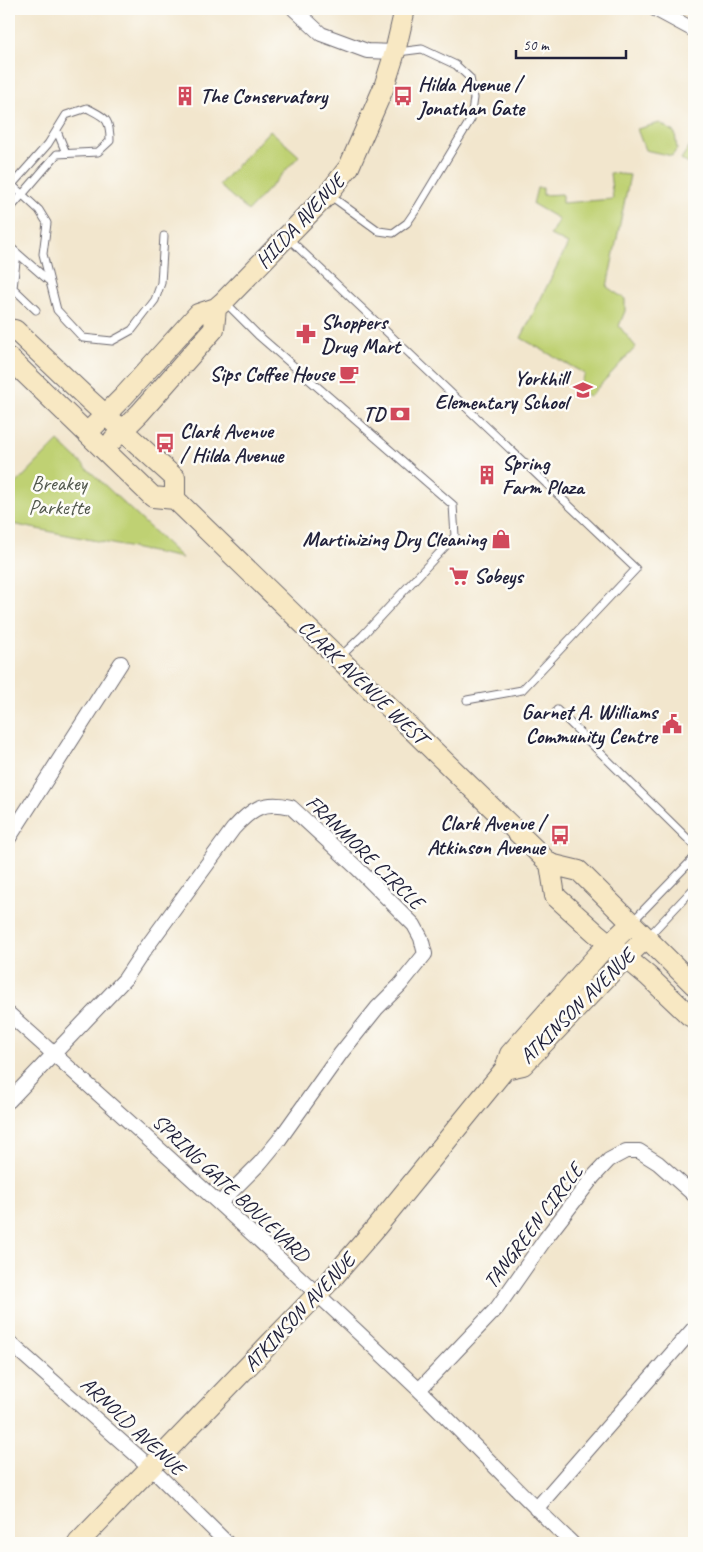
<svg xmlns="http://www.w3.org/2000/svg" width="703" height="1552" viewBox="0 0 703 1552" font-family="Caveat,sans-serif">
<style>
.green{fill:#bfd173;stroke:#707a57}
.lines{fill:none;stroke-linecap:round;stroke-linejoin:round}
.lane-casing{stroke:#6b676e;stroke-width:9}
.street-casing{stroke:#6b676e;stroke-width:16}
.secondary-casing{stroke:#6b676e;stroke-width:22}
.lane{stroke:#fff;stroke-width:7}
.street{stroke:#fff;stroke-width:14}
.secondary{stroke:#f8e8c3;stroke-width:20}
.labels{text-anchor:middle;stroke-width:5;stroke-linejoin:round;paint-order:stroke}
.poi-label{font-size:21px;font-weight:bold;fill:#22223b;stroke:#fdfcf7;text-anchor:start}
.street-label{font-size:21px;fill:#22223b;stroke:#fdfcf7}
.park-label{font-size:21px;fill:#51574c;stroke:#fdfcf7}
</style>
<rect width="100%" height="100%" fill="#fdfcf7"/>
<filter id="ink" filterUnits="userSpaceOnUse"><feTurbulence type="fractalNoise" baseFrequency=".02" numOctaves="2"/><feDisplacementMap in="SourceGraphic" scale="10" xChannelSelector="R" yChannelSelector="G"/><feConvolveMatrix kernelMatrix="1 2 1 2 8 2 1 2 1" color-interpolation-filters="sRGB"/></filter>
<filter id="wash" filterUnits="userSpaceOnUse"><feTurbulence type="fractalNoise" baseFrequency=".0096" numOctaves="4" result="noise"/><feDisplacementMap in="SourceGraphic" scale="20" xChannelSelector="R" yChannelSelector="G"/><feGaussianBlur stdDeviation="1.12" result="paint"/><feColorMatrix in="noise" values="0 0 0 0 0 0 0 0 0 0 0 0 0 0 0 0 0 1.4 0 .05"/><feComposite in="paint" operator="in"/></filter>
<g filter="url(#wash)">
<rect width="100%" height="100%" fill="#f2e6cd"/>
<path class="green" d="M660,123l15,10 2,16 -5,7 -27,-6 -8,-21z
M270,130l29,26 -51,55 -29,-26z
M693,141l1,1v26l-13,-9z
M610,173l20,2 -23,112 18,12v12l-6,15 17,21 -47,50 -11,-10 7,-13 -64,-36 47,-94 -18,-9 9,-16 -26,-15 4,-16h6v7l19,-1v9l51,-4z
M58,441l124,117 -170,-34 -3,-13v-20z"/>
</g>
<g filter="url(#ink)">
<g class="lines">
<defs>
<path id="lane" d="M57,131l9,22
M12,185l27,25 8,13 -4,31 14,56 26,28 29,3 20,-11 23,-30 6,-17 3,-47
M9,188l39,-44 18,-29 21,-7c19,10 23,10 23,33l-12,11 -41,2 -48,56
M328,194l51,37 14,2 14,-10 11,-16 53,-88 3,-21 -4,-20 -14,-13 -34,-16 -24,3
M287,237l349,332 -114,121 -55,10
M9,246l39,34
M17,253l-4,35 23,22
M225,302l33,33 195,170 2,31 -92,99 -24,23
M557,710l137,135
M632,922l62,-64
M647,938l47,-50"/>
<path id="street" d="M294,9l27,25 46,17 28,1
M655,9l39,21
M9,838l112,-175
M9,1014c138,123 275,247 409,375 52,51 101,104 154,154
M9,1101l116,-122 18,-27 90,-123c18,-20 31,-29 58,-22l66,61 57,57 7,13 4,16 -25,31 -23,23 -36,45 -62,87 -19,23 -40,40
M9,1342l142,126 76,75
M419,1390l78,-82 49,-70 47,-61 16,-17 17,-9h13l19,12 36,32
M536,1509l158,-181"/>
<path id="secondary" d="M9,329l6,1 74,70 86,78v21
M9,358l144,139 22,2 375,365 29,7 115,114
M87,433l36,-36 75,-83 18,-6 8,-7 104,-107 21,-27 35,-80 11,-35 10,-43
M113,440l27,-27 74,-84 2,-21
M550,864l5,32 41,37 52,43 42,40 4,2
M505,1069l18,-4 102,-107 21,-20
M78,1543l251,-261 45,-52 131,-161 5,-15 88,-99 34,-32"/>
</defs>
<use href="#lane" class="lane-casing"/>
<use href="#street" class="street-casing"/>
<use href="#secondary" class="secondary-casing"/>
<use href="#lane" class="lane"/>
<use href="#street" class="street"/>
<use href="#secondary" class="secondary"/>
</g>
</g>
<defs>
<symbol id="building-bare" viewBox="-9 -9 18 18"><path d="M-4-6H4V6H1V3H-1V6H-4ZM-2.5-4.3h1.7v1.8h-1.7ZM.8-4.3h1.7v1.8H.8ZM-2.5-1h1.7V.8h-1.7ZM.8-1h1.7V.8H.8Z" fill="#d1495b" stroke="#fdfcf7" stroke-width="2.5" paint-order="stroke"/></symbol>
<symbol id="bus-bare" viewBox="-9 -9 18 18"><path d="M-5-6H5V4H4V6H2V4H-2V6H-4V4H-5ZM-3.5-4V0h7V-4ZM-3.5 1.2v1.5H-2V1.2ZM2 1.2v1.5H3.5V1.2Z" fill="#d1495b" stroke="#fdfcf7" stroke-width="2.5" paint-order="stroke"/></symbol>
<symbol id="pharmacy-bare" viewBox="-9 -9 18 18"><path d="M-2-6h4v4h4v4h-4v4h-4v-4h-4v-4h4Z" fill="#d1495b" stroke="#fdfcf7" stroke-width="2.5" paint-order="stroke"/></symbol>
<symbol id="cafe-bare" viewBox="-9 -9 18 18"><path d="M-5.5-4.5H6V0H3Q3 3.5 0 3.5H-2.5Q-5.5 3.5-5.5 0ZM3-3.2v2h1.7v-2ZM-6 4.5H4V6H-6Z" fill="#d1495b" stroke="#fdfcf7" stroke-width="2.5" paint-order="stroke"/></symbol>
<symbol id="school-bare" viewBox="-9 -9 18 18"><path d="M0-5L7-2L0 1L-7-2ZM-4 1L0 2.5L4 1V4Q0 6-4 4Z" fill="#d1495b" stroke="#fdfcf7" stroke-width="2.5" paint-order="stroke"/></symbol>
<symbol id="bank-bare" viewBox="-9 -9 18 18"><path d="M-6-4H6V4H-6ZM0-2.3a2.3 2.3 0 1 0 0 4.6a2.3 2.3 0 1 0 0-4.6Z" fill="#d1495b" stroke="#fdfcf7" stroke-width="2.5" paint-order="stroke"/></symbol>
<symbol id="shop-bare" viewBox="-9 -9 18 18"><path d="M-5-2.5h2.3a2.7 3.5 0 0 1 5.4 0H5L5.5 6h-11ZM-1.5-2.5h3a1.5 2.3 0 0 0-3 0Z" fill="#d1495b" stroke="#fdfcf7" stroke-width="2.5" paint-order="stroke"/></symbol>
<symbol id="supermarket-bare" viewBox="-9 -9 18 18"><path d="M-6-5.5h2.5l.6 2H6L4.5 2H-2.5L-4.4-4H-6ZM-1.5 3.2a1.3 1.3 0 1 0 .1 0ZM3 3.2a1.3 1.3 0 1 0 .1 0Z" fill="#d1495b" stroke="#fdfcf7" stroke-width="2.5" paint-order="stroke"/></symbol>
<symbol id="civic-bare" viewBox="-9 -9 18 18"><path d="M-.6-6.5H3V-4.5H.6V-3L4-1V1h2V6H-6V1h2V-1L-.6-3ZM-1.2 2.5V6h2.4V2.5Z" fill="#d1495b" stroke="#fdfcf7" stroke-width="2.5" paint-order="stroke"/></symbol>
</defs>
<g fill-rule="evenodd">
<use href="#building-bare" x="171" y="82" width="28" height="28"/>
<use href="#bus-bare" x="389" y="82" width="28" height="28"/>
<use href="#pharmacy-bare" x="292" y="320" width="28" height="28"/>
<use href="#cafe-bare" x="335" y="360" width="28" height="28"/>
<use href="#school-bare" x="569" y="376" width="28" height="28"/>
<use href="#bank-bare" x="386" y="400" width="28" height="28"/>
<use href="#bus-bare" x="151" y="429" width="28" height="28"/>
<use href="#building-bare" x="473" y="461" width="28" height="28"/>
<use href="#shop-bare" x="487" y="525" width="28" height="28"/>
<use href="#supermarket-bare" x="445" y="562" width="28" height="28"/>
<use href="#civic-bare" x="658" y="710" width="28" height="28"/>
<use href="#bus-bare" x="546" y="821" width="28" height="28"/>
</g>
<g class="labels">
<g class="poi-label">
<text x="418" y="91">Hilda Avenue /<tspan x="418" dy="24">Jonathan Gate</tspan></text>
<text x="200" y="103">The Conservatory</text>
<text x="321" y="329">Shoppers<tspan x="321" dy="24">Drug Mart</tspan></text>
<text x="334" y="381" text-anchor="end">Sips Coffee House</text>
<text x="568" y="385" text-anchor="end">Yorkhill<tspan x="568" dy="24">Elementary School</tspan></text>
<text x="385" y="421" text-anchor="end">TD</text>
<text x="180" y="438">Clark Avenue<tspan x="180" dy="24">/ Hilda Avenue</tspan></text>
<text x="502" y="470">Spring<tspan x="502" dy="24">Farm Plaza</tspan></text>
<text x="486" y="546" text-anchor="end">Martinizing Dry Cleaning</text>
<text x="474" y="583">Sobeys</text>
<text x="657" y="719" text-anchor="end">Garnet A. Williams<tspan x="657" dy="24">Community Centre</tspan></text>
<text x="545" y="830" text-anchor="end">Clark Avenue /<tspan x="545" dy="24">Atkinson Avenue</tspan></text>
</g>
<g class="street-label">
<text transform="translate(300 221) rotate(-47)" y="7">HILDA AVENUE</text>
<text transform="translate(363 682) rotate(44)" y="7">CLARK AVENUE WEST</text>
<text transform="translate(365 852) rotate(44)" y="7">FRANMORE CIRCLE</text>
<text transform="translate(577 1006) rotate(-45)" y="7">ATKINSON AVENUE</text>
<text transform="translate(231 1188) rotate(43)" y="7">SPRING GATE BOULEVARD</text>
<text transform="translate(533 1226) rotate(-53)" y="7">TANGREEN CIRCLE</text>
<text transform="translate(299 1312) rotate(-47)" y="7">ATKINSON AVENUE</text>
<text transform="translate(133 1426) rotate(43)" y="7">ARNOLD AVENUE</text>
</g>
<g class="park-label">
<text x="59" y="490">Breakey<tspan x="59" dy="24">Parkette</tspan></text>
</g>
</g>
<rect width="703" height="1552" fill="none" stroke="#fdfcf7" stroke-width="30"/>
<path d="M516 50v8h110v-8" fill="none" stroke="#22223b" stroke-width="2.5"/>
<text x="523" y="50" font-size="15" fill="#22223b" stroke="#fdfcf7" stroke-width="4" paint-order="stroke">50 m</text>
</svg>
